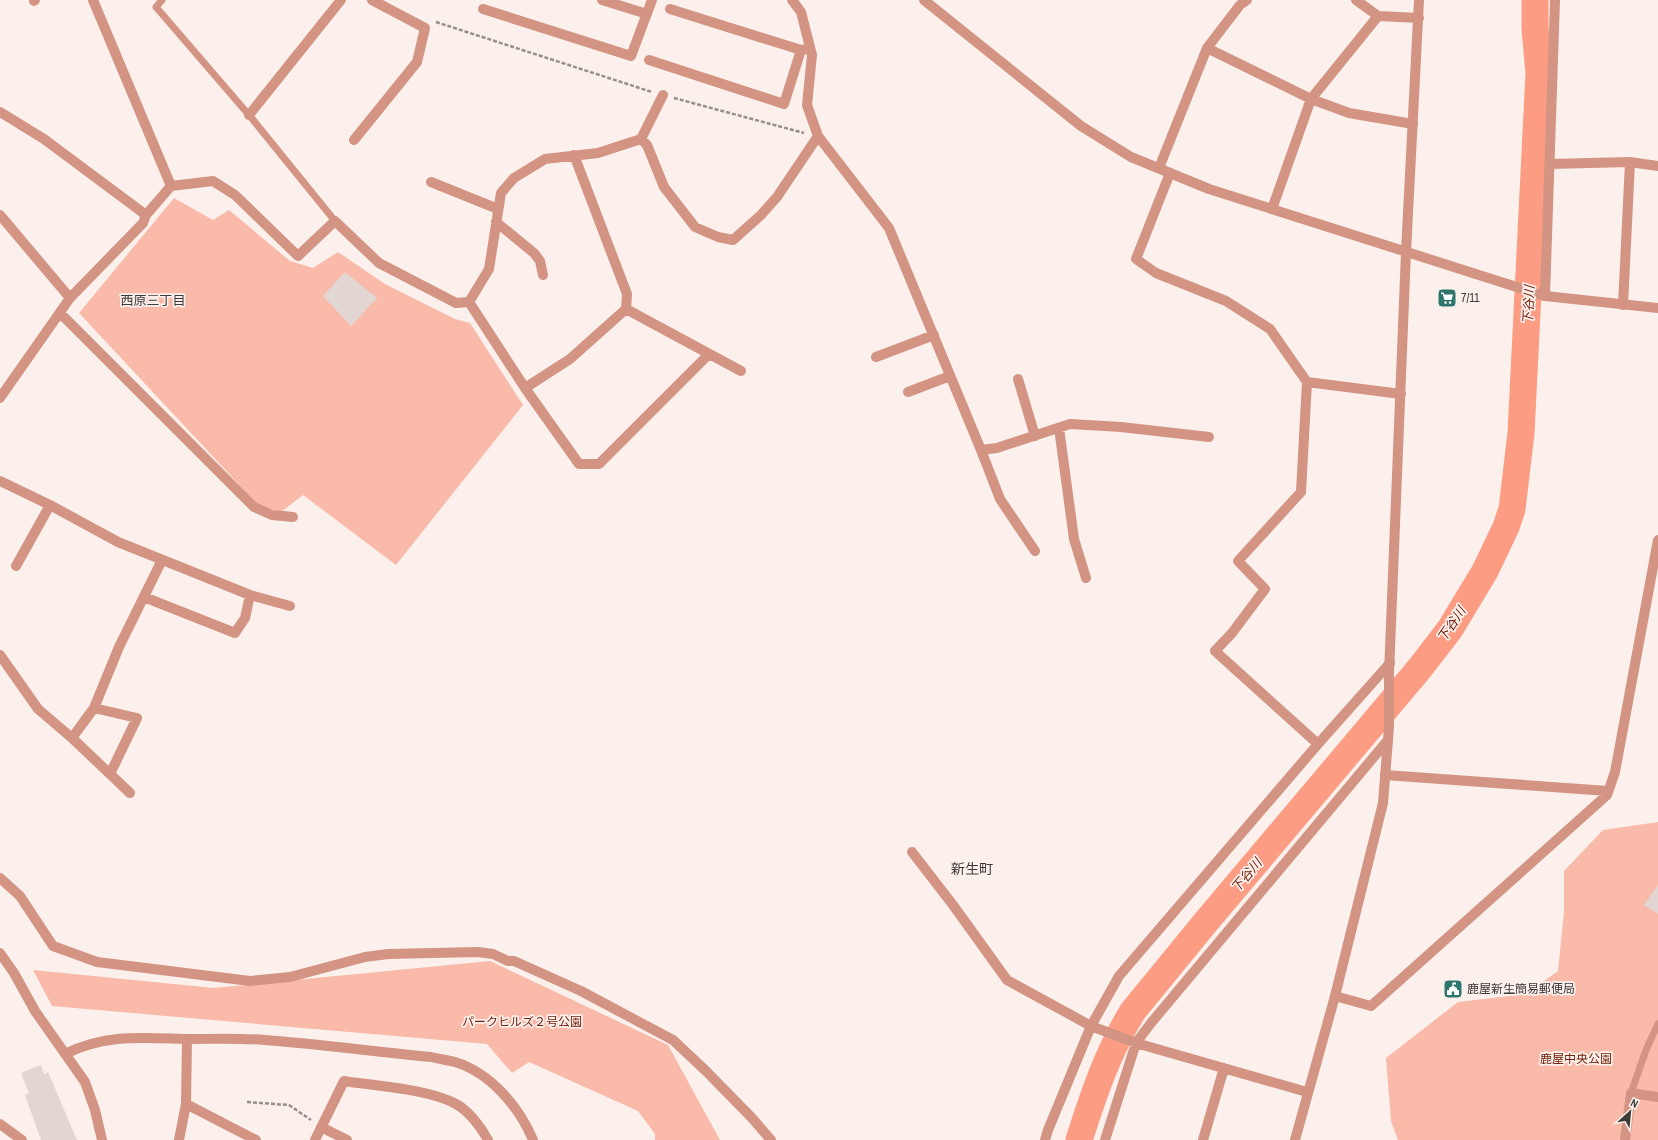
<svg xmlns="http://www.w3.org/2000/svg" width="1658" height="1140" viewBox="0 0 1658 1140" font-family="'Archivo Narrow','Noto Sans JP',sans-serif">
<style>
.green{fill:#fabaa9}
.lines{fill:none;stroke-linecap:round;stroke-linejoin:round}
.river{stroke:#fb9c83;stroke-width:27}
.building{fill:#e2d6d3}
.path{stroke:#968e8b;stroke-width:2.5;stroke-dasharray:4 2;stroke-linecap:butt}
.service{stroke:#d39483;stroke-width:7}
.minor{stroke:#d39483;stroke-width:10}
.tertiary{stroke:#d39483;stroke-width:10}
.labels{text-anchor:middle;stroke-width:3.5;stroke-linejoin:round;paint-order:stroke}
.poi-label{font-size:12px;fill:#3e3a38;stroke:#fbf0ec;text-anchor:start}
.park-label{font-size:12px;fill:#74220b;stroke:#fbf0ec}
.neighbourhood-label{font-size:13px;fill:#3e3a38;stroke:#fbf0ec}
.water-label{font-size:13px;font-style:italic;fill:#722009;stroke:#fbf0ec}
.quarter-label{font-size:14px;fill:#3e3a38;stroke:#fbf0ec}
</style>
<rect width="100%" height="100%" fill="#fbf0ec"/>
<path class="green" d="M174,198l39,22 16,-10 61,51 23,7 25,-16 47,32 70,35 15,4 53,82 -127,160 -93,-70 -22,17 -22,-6 -180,-193z
M1658,822v318h-260l-7,-19 -5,-63 72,-56 68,-8 32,-23 6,-59v-41l39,-41z
M490,961l178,84 52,95h-65v-6l-17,-23 -109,-49 -17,11 -25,-29 -435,-38 -19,-36 181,18z"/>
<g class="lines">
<path class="river" d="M1079,1140c14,-44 29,-89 54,-129l72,-88 215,-255 30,-39 35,-58 21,-44 6,-18 9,-76 18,-360 -4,-45v-28"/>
</g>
<path class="building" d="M345,272l32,26 -26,28 -28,-30z
M1658,885v29l-14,-9z
M41,1065l3,9 4,-2 29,68h-36l-16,-45 4,-2 -8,-20z"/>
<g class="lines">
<path class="path" d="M436,22l216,70
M674,98l130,35
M247,1102l42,3 22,15"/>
<path class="service" d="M162,0l-6,7 93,108 86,106
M1631,1093l15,-43 12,-26"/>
<path class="minor" d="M93,0l78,186
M602,0l45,14
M792,0l9,12 11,43 -5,50 11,31 71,92 92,222 16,-2 73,-24 51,3 88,10
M1356,0l22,16 41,2
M34,1l1,-1
M483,9l148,47 21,-56
M670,9l131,41 6,-1
M1207,48l104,51 38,14 64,11
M649,60l135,44 17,-54
M663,95l-22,44 -43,14 -53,6 -31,19 -13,15 -12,76 -20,33 56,86 54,76h20l110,-110
M0,112l44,27 102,76
M249,115l92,-115
M641,139l6,6 17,42 31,40 23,10 15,3 28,-25 16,-18 41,-61
M354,140l63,-78 8,-34 -53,-28
M1549,164l81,-2 28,4
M1159,168l48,-120 33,-43 7,-5
M1170,173l-34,86 20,14 70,28 44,28 37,53 94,12
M431,182l67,27
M1272,209l39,-110 67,-83
M0,215l70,83
M496,222l38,31 6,8 3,14
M1545,296l10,-296
M1623,305l7,-143
M626,309l115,62
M60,313l194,194 18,8 21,2
M876,357l58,-22
M1018,379l17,57
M1307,382l-6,110 -63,69 27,28 -33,44 -17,18 103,93
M525,388l45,-29 56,-50 1,-15 -53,-139
M908,392l42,-16
M0,398l70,-100 73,-75 3,-8 25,-29 42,-5 22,14 63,61 37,-35 44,42 77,40 13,-1
M1059,428l15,111 12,39
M981,450l19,49 35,52
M0,481l50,24 68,37 132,53 40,11
M16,566l34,-61
M144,597l91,36 10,-15 5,-23
M0,655l38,54 34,29
M94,708l43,10 -27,56
M1385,775l223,16
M130,793l-58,-55 22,-30 25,-61 43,-87
M912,852l41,53 54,75 84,46 45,17 171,49
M0,878l20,18 33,50 44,16 153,19 40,-4 75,-20 23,-3 90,-2 15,2 15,7h6l67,30 92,49 33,31 46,47 19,22
M1335,996l36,10 236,-211 8,-23 43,-232
M186,1104l70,36
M0,1124l22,16
M321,1127l26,13
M179,1140l7,-36 1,-65
M315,1140l29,-59c32,5 84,8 112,23 13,7 25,23 32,36
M1045,1140l3,-10 43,-104 28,-50 199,-232 72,-81
M1105,1140l31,-97 15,-20 237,-283
M1203,1140l21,-72
M1625,1140l6,-47 27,4"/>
<path class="tertiary" d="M924,0l157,126 50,31 78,32 336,107 113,12
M0,953l14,20 21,38 50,71 10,28 7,30
M65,1054c41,-21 80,-16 125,-15 25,0 50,-1 75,1 55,4 111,12 166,17 8,2 16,3 24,5 36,11 64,45 78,78
M1295,1140l40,-144 48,-193 6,-76v-54l17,-421 13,-252"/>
</g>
<defs>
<symbol id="supermarket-square" viewBox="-11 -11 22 22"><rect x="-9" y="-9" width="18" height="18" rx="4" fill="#2d756d" stroke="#fbf0ec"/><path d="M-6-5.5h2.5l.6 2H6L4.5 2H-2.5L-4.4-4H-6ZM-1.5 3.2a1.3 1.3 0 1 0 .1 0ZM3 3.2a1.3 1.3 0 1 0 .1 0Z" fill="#fff"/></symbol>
<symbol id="civic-square" viewBox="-11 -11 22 22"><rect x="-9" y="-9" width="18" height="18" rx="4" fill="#2d756d" stroke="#fbf0ec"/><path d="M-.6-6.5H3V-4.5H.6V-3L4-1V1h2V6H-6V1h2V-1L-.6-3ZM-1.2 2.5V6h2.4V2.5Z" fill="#fff"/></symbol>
</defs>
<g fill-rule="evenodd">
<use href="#supermarket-square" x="1436" y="287" width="22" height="22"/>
<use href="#civic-square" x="1442" y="978" width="22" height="22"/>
</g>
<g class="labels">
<g class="poi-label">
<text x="1461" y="302">7/11</text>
<text x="1467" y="993">鹿屋新生簡易郵便局</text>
</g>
<g class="park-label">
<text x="522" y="1026">パークヒルズ２号公園</text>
<text x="1576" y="1063">鹿屋中央公園</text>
</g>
<g class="neighbourhood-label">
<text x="153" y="305">西原三丁目</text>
</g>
<g class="water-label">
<text transform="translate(1528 305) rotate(-87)" y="5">下谷川</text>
<text transform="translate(1451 624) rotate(-56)" y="5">下谷川</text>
<text transform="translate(1246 875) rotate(-50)" y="5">下谷川</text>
</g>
<g class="quarter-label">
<text x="972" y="874">新生町</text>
</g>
</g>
<g transform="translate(1630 1112) rotate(27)" stroke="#fbf0ec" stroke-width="3" paint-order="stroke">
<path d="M0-3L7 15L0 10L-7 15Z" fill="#3e3a38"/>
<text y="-6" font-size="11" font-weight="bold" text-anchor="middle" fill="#3e3a38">N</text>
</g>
</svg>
